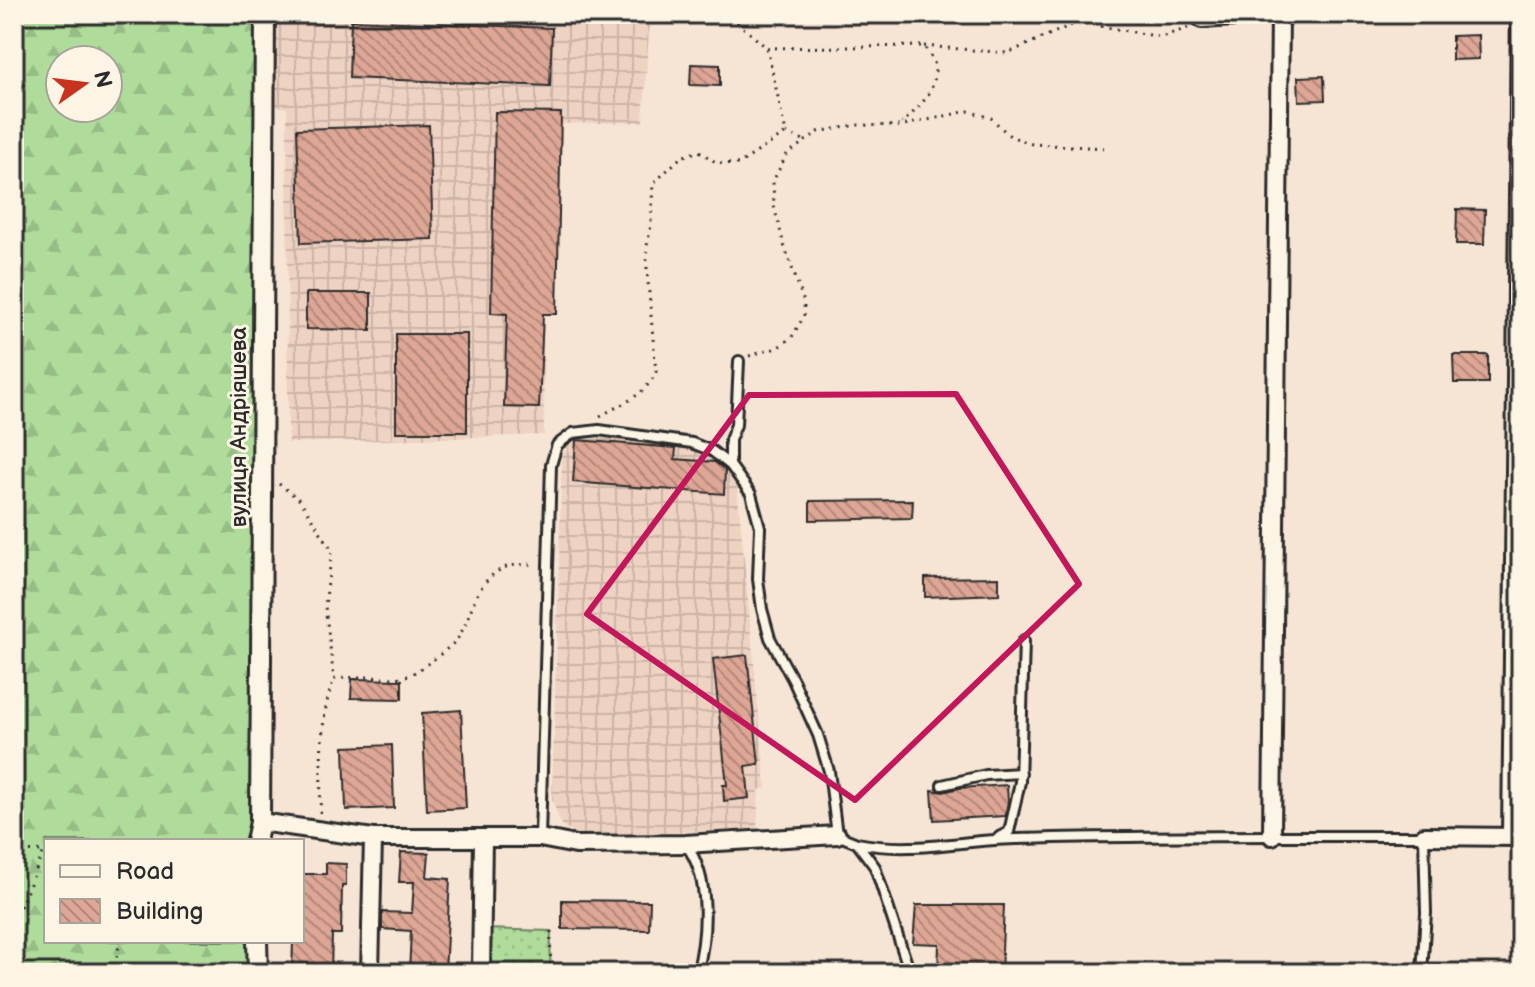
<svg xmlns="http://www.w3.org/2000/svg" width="1535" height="987" viewBox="0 0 1535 987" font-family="'Balsamiq Sans',sans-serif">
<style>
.industrial{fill:url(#industrial-grid)}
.forest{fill:url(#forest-firs);stroke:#6d8463;stroke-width:2;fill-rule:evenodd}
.park{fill:url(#park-dots);stroke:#6d8463;stroke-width:2}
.building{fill:url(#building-back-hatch);stroke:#2b2b2b;stroke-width:2}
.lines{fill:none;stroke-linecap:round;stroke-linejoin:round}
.service-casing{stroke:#2b2b2b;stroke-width:14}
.minor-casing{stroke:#2b2b2b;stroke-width:22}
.tertiary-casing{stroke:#2b2b2b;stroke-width:24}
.path{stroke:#2b2b2b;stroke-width:3;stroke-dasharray:2 6;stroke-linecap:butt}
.service{stroke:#fcf5e5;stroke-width:8}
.minor{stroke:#fcf5e5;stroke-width:16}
.tertiary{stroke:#fcf5e5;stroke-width:18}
.marked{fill:none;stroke:#c2185b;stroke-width:6;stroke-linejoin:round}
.labels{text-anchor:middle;stroke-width:6;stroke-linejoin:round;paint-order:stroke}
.street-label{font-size:22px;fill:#2b2b2b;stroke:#fcf5e5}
</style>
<defs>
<pattern id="industrial-grid" width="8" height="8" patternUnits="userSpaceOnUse" patternTransform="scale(2)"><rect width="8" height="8" fill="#eed2c2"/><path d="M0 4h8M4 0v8" fill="none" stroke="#ccb4a7"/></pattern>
<pattern id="forest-firs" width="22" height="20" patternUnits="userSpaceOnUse" patternTransform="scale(2)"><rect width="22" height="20" fill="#afdc9b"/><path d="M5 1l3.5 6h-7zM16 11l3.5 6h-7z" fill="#97bd86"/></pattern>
<pattern id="park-dots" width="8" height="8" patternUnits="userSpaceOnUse" patternTransform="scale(2)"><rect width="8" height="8" fill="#afdc9b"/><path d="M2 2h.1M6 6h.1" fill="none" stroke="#97bd86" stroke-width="1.8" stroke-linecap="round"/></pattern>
<pattern id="building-back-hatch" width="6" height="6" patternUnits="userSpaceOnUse" patternTransform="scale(2)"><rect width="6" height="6" fill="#dda695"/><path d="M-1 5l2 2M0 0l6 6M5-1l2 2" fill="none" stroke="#b3877a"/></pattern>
</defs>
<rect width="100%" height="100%" fill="#f6e5d5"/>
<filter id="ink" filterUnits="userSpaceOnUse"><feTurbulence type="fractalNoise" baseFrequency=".0125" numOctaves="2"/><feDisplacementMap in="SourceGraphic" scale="16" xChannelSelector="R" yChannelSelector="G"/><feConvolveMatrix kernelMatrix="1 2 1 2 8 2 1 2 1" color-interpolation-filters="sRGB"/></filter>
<g filter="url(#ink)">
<path class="industrial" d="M265,14h385l-7,108 -82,2 -4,190h-14l1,121 -256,8 -1,-335 -22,-3z
M575,436l100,7 46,17 16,26 29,302 -7,2 -2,39 -177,7 -18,-10 -10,-26 10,-345z"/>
<path class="forest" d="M14,14h250l-8,827h-210v100h213l1,32h-246zM60,60h48v48h-48z"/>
<path class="park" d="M483,929l68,2 -1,42h-69z"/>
<path class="building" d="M351,20l201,8 -2,58 -201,-8z
M1478,35l1,24 -27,1v-24z
M691,64l29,1v21l-30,-1z
M1324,76l1,24 -26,1 -1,-24z
M495,112l66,1 -4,201h-14l-4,94 -35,-1 3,-93 -16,-1z
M429,125l4,114 -132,4 -4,-114z
M1457,209l28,1 -1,34h-28z
M306,293h65v37l-65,-1z
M396,334h71v98h-71z
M1453,355h35v28h-34z
M576,440l100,8 -1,11 40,3 10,8 -1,24 -151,-12z
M913,500l-1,18 -102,2v-19z
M999,577v17l-74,3v-19z
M747,655l12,109 -13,2 3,32 -25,3 -1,-16h4l-14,-126z
M352,679l50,1v19l-51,-1z
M461,710l5,98 -39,2 -5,-97z
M392,745l2,63 -48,2 -2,-63z
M1007,785l1,17 -3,14 -71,4 -2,-30 11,2 16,-4z
M401,852l28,1 -2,24 23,2 -5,94h-36l2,-42 -29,-2v-17l30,1 2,-31h-15z
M326,863l20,1v22h-4l-1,48h-9l-1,39h-39l1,-32h9v-67h24z
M562,900l88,1 -1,29 -87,-1z
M916,905h88l-3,68h-63l1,-29 -26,-1z"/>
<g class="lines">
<defs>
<path id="service" d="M730,465v-25l6,-15 3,-64
M942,785l44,-10 35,-2
M540,837l11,-372 6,-20 16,-12 26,-3 93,13 20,8 18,14 21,29 9,33 -2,52 4,30 8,29 23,42 25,55 11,36 8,64 20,8 18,24 35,106
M999,837l10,-5 11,-50 4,-142
M857,843c57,11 102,-3 158,-4 136,-4 273,-3 409,-3l2,77 -4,60
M686,845c25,32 21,91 11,128"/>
<path id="minor" d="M1202,14v5l82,-5
M260,822l113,16h167l36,7 109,-1 152,-9
M1272,836l8,-822
M1424,836l95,1
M1511,837l9,-823
M370,973l3,-135
M481,973l2,-135"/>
<path id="tertiary" d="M256,841l4,-19 5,-808
M257,941l1,32"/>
</defs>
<use href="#service" class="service-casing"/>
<use href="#minor" class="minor-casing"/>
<use href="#tertiary" class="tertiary-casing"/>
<path class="path" d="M924,46l84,7 70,-31 83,15 27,-9
M767,48l157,-2c3,5 8,11 10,17 6,25 -15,45 -32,60
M786,133l18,7
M749,356l28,-8 15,-11 12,-21v-14l-20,-57 -10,-39 -1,-25 14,-27 31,-22 39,-7 43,1 68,-15 23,7 19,18 22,8 75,4
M600,416c22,-12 45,-20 56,-44l-9,-102v-24l4,-22 2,-40 28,-27 18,-6 18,12 22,1 47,-31 -19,-85 -29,-25 -2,-9
M279,484l21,16 32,50 -7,56 9,73c10,-1 21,-2 31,-2 13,0 31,3 44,-2 9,-3 44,-29 49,-37 15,-24 15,-53 42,-68 11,-7 24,-4 36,-7
M320,813c2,-44 -2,-93 14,-134
M14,852l32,-1
M14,930l4,-18 26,-61
M113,973l7,-32
M550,973l1,-42"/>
<use href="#service" class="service"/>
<use href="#minor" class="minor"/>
<use href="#tertiary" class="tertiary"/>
</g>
</g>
<path class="marked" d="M956,394l123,190 -224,216 -268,-186 162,-219z"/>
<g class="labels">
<g class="street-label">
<text transform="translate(238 427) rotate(-90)" y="8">вулиця Андріяшева</text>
</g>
</g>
<rect width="1535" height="987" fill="none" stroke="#fcf5e5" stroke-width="48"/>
<rect x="24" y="24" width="1487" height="939" fill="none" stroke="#2b2b2b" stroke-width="3" filter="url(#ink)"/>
<rect x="44" y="839" width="260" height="104" fill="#fcf5e5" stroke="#a8a49b" stroke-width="2"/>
<rect x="60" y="865" width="40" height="12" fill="#fcf5e5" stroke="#a8a49b" stroke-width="2"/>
<text x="116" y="879" font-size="24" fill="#2b2b2b">Road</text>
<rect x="60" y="899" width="40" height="24" fill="url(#building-back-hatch)" stroke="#a8a49b" stroke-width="2"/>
<text x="116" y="919" font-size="24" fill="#2b2b2b">Building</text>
<g transform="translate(84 84) rotate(76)"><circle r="38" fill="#fcf5e5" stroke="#a8a49b" stroke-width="2"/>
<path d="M0-6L14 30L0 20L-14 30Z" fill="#c8321e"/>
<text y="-12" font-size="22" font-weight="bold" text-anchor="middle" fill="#2b2b2b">N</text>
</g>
</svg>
